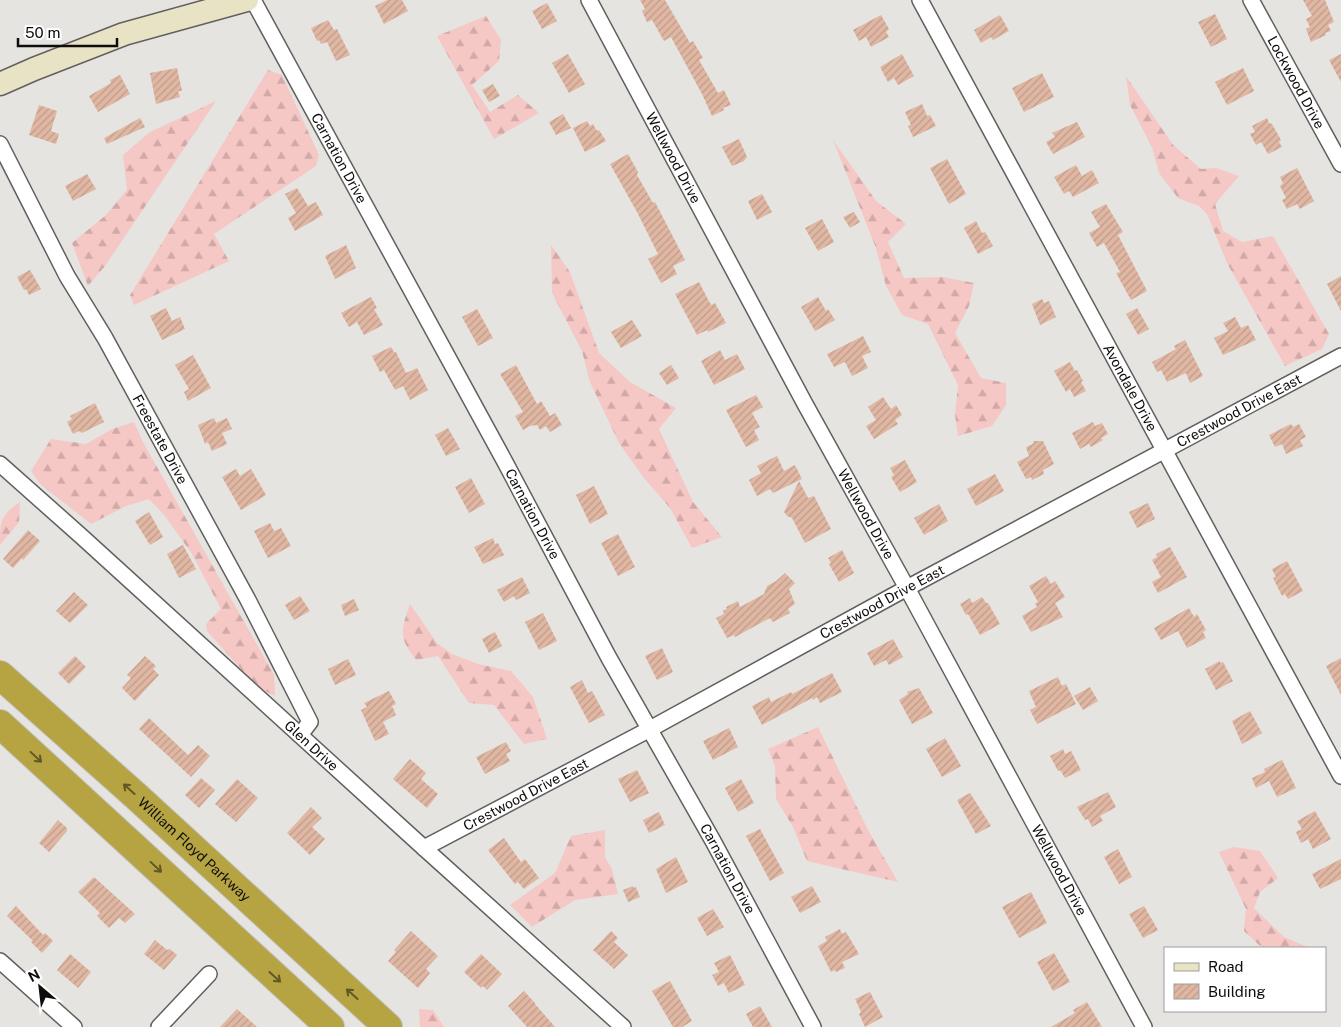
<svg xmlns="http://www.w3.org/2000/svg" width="1341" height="1027" viewBox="0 0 1341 1027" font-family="'Public Sans',sans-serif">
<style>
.forest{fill:url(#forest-firs)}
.building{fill:url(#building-hatch)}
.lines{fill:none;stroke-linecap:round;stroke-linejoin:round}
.street-casing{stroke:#62605e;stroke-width:18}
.secondary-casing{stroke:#62605e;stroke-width:25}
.highway-casing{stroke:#c0c0c0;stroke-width:30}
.street{stroke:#fff;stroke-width:15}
.secondary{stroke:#e9e3c6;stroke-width:22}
.highway{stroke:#b6a341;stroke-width:28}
.oneway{stroke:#625826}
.labels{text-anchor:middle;stroke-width:4;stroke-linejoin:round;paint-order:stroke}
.street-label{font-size:14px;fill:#0d0d0c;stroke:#fff}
</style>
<defs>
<pattern id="forest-firs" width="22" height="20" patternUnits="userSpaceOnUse" patternTransform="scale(1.25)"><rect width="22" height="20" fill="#f5c7c5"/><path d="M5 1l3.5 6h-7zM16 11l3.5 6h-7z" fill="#d1aaa8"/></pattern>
<pattern id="building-hatch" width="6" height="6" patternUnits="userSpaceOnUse" patternTransform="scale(1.25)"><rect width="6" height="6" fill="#e0b7a3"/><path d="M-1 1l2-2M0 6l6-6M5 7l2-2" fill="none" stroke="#bf9c8b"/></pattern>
</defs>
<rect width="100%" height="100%" fill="#e6e4e1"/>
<path class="forest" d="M486,16l15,24 -2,21 -27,24 18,27 28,-17 21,18 -45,26 -57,-103z
M268,70l14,5 37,80 -3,11 -102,68 15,27 -95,44 -4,-10z
M1126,76l47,69 28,24 15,-1 23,8 -24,28 8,27 19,11 31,-6 56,98 -7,15 -37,17 -58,-103 -20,-49 -8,-8 -21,-8 -19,-25 -7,-26 -22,-42z
M216,101l-111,165 -17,20 -16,-43 34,-28 21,-25 -4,-35 27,-23z
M833,140l43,61 30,23 -18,18 16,36 39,-1 31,6 -5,23 -14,27 26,45 25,5v22l-14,21 -34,10 -3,-21 3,-30 -30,-61 -26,-9 -16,-29 -10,-38z
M551,245l19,27 29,81 31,29 46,26 -17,21 34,73 29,35 -30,11 -22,-40 -26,-30 -25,-35 -29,-61 -8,-31 -30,-58z
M134,422l9,20 131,233 1,21 -18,-9 -50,-56 -1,-7 15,-15 -29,-55 -27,-38 -16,-17 -23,7 -35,18 -51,-40 -9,-13 20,-32 35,5 26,-15z
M20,502l-1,20 -19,23c0,-23 0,-30 20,-43z
M410,604l27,39 15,11 26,10 33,7 22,26 14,42 -23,5 -30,-39 -25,-2 -31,-47 -22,4c-18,-23 -15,-30 -6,-56z
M818,727l50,103 30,52 -91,-21 -14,-34 -17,-28 -1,-33 -7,-17z
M605,830v27l7,12 6,25 -43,6 -43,27 -22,-22 45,-32 16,-37z
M1234,847l26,4 18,27 -18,14 -6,16 30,29 26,11h-43l-8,-3 -15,-14 2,-22 -27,-57z
M419,1009l14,1 11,17h-24z"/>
<path class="building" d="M387,0h15l6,11 -24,13 -9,-18z
M640,0h25l25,43 3,-2 10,17 -4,2 19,33 6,-3 7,15 -8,3 1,2 -12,6 -10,-22 -31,-57 -7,4 -12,-21 -5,2 -5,-11 3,-2z
M1303,0h22l9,22 -6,3 3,6 -6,2 1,2 -15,7 -5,-13 4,-2 -4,-8 6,-3z
M547,3l10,18 -15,8 -10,-18z
M1215,14l12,25 -16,8 -13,-25z
M881,15l8,14 -3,3 3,5 -18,10 -5,-10 -7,4 -6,-11z
M1000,15l9,16 -16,9 -2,-3 -10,6 -7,-13z
M328,20l6,10 3,-1 13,26 -14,6 -9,-19 -6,2 -2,-4 -2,1 -6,-13z
M568,54l17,30 -16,9 -17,-30z
M902,54l12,22 -16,9 -4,-7 -6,4 -8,-15z
M1341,54v28l-12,-22z
M177,68l5,23h-4l2,6 -24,7 -6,-31z
M1243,68l11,23 -27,14 -12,-23z
M1042,73l12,24 -30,15 -12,-24z
M120,75l10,19 -32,18 -9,-16 22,-13 -1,-3z
M493,84l7,12 -11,6 -7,-12z
M922,104l5,12 3,-1 6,11 -23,11 -5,-11 3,-1 -6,-13z
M39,105l18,6 -6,20 8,3 -3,10 -27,-9z
M563,114l8,14 -15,7 -7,-13z
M140,118l5,9 -38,17 -3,-6z
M1267,118l2,5 3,1 9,16 -2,2 3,5 -14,7 -7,-12 -5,3 -6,-11 5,-2 -3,-6z
M587,121l3,5 3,-2 4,7 2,-1 7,11 -21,11 -12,-24z
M1077,122l8,15 -32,17 -7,-12 9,-5 -3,-4z
M739,139l8,18 -3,4 -12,5 -10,-19z
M628,154l10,18 -1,3 16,28 2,-1 30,58 -12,6 4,8 -16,9 -13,-24 10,-5 -21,-42 -27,-48z
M947,159l19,35 -17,10 -19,-36z
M1076,165l6,11 10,-6 7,13 -26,14 -4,-6 -5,3 -10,-17z
M1297,168l17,33 -14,8 -3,-5 -10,5 -5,-9 4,-2 -6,-12 3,-3 -3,-6z
M87,174l9,15 -23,12 -8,-15z
M297,188l11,18 8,-4 7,13 -28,16 -7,-13 8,-5 -11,-19z
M762,194l10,18 -15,8 -9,-19z
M1106,204l17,28 -5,3 29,56 -16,9 -15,-27 4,-1 -16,-29 -7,4 -8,-14 11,-6 -9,-15z
M854,212l6,10 -10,6 -7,-11z
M822,219l12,23 -16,9 -13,-23z
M976,221l6,12 3,-1 8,14 -15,8 -14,-26z
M346,245l10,23 -21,11 -10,-23z
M30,270l11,19 -12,6 -3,-6 -2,1 -7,-13z
M1341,276v35l-14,-27z
M699,282l12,23 4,-2 11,20 -18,9 -1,-2 -10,5 -22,-41z
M371,297l6,11 -3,1 9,16 -19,10 -7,-13 -8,5 -8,-14z
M818,297l8,14 2,-2 7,11 -20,11 -14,-24z
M1042,299l2,4 5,-2 7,16 -16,8 -8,-21z
M166,308l6,13 8,-4 5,12 -23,11 -12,-24z
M1137,308l12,21 -11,6 -12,-21z
M477,309l16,29 -15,8 -16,-29z
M1235,317l6,11 7,-3 8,15 -33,15 -9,-17 14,-7 -5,-8z
M632,320l10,16 -21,12 -10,-16z
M863,336l8,16 -9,4 6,12 -16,8 -7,-14 -11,5 -7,-13z
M1185,340l18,36 -13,7 -4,-10 -19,9 -6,-12 -4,2 -5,-10 17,-9 7,-4 -2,-3z
M391,347l3,5h2l10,21 11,-5 11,22 -18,10 -7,-14 -8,4 -11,-20 -4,2 -8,-16z
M720,350l5,10 12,-6 8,15 -31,16 -13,-24z
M193,355l18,33 -23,13 -4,-9 5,-3 -14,-24z
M1070,362l5,9 2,-1 6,11 -2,1 5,9 -12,6 -4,-8 -4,3 -12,-21z
M516,365l21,39 4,-3 9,15 5,-3 7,12 -12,7 -4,-6 -6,4 -3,-5 -7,1 -7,4 -8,-14 8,-4 -23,-38z
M671,365l8,13 -12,7 -8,-12z
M756,395l7,12 -11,6 8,14 -6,3 5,10 -13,7 -20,-37z
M883,397l8,12 5,-4 6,10 -7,5 3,4 -24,15 -8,-13 10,-6 -8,-13z
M95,403l9,19 -22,11 -3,-2 -6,3 -6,-12 5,-3 -2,-3z
M214,418l2,5 11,-5 5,11 -10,4 5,11 -15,7 -4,-9 -3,2 -7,-19z
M1093,422l2,4 7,-3 6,11 -7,4 2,2 -12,7 -2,-3 -9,5 -8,-16z
M1291,424l2,3 6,-3 7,13 -6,3 3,6 -17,8 -4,-10 -7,3 -6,-12z
M448,428l12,21 -14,7 -11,-21z
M1034,441h9l11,23 -11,6 1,4 -12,6 -1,-3 -5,2 -9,-17 12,-6 -3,-9 7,-3z
M777,456l7,15 11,-6 7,14 -29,14 -3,-4 -13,7 -8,-16 12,-7 -4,-7z
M905,460l12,22 -17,10 -9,-15 3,-2 -4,-7z
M236,469l4,7 11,-7 15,26 -25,15 -19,-33z
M995,474l9,17 -28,15 -9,-17z
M471,478l14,26 -16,9 -14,-26z
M799,481l9,17 6,-2 17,33 -26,14 -13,-25 -5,-2 -3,-4z
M594,486l14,28 -18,10 -14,-29z
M1148,503l7,16 -18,9 -8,-16z
M939,504l9,17 -24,14 -10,-17z
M149,512l14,25 -13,8 -15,-24z
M270,523l4,8 7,-3 10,18 -23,12 -14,-27z
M28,530l12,11 -17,19 -1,-2 -9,10 -10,-9z
M618,534l17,33 -17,9 -17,-33z
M493,538l2,6 3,-1 6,12 -21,9 -9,-17z
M183,545l13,24 -17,9 -12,-24z
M1170,547l17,30 -29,16 -6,-11 9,-5 -9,-17 5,-3 -1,-3z
M842,550l12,23 -15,9 -10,-18 2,-1 -3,-5z
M1287,561l16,30 -15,8 -3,-5 -3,2 -9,-18 3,-1 -4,-8z
M785,573l10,10 -6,6 6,15 -7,5 2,4 -17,9 -3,-4 -35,19 -1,-2 -7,3 -11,-20 8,-4 -1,-3 4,-2 -1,-2 12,-6 2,6 24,-13 3,-8 9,-5z
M1046,576l5,8 4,-3 10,16 -10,6 8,14 -32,15 -9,-16 15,-9 -2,-4 3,-1 -9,-16z
M522,577l8,16 -14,7 -2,-4 -10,6 -7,-12z
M74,592l14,13 -18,18 -14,-12z
M300,596l10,15 -16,9 -9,-15z
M982,597l4,6h2l12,21 -20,11 -12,-21 -2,1 -6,-11 10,-6 2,5z
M354,599l5,11 -14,6 -4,-11z
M1189,608l5,9 3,-3 9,16 -3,2 3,6 -19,10 -9,-17 -17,9 -7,-12z
M543,613l14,28 -18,9 -14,-28z
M495,632l7,14 -13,7 -7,-14z
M893,639l10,18 -14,8 -3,-5 -12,6 -7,-13z
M662,648l11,24 -16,8 -12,-24z
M75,656l11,11 -17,17 -11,-11z
M145,656l11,10 -3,3 6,6 -24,26 -13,-13 9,-10 -4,-3z
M1341,658v37l-15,-29z
M348,659l8,16 -21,10 -7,-16z
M1220,661v2l3,-1 10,19 -17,9 -11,-21z
M832,673l10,19 -22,11 -3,-6 -4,3 -1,-2 -50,27 -10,-19 17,-9 2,5 20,-10 1,2z
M1058,677l4,9 4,-2 10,20 -39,20 -7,-14 6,-3 -7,-16z
M582,680l6,13 4,-2 13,24 -16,8 -19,-36z
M1090,687l8,14 -15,9 -9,-14z
M919,688l14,25 -21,11 -13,-24 9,-6 -1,-2z
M389,691l7,13 -4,2 4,9 -13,7 6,12 -14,7 -14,-31 6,-3 -3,-4z
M1250,711l12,22 -20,11 -10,-23z
M149,718l39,37 10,-10 12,11 -19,21 -52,-48z
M729,728l9,19 -25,13 -10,-19z
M945,738l16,28 -19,11 -16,-28z
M506,742l5,9 -5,3 4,7 -25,13 -9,-17z
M1063,749l2,5 6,-3 10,19 -16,8 -5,-8 -2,1 -8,-15z
M410,759l16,14 -5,6 17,15 -11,14 -34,-29z
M1282,760l14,28 -19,9 -8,-16 -13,7 -4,-10 13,-6 -1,-3z
M637,770l12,23 -19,9 -12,-23z
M201,778l14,12 -16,18 -14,-13z
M237,779l21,19 -22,24 -21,-18z
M741,779l13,24 -16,9 -13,-24z
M1108,792l8,15 -16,9 3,5 -11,6 -4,-8 -3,1 -8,-13z
M970,793l21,33 -15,8 -19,-34z
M311,807l11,11 -10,9 13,12 -15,16 -23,-22z
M1315,811l16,28 -18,10 -5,-10 -7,4 -5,-11 6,-3 -5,-8z
M659,812l6,13 -16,8 -6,-13z
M58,820l9,8v3l-18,21 -10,-9z
M760,829l24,44 -14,8 -24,-45z
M504,838l17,24 4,-3 14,19 -15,11 -6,-7 -3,2 -27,-34z
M1118,849l14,28 -13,7 -15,-27z
M676,857l12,25 -22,11 -10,-24z
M1341,859v20l-21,10 -8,-15z
M94,877l41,37 -10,9 -6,-5 -10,10 -12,-12 3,-3 -22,-21z
M633,886l1,2 2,-1 4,10 -12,5 -5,-12z
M812,886l9,16 -21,11 -9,-16z
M1031,892l16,31 -28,15 -17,-31z
M16,906l27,29 2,-2 8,8 -11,12 -11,-11 2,-1 -26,-25z
M1144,906l14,24 -15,8 -14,-24z
M713,909l11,18 -17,9 -10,-18z
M840,929l2,5 4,-2 13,22 -17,8 3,6 -9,4 -1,-2 -4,2 -13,-26 9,-5 -2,-4z
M411,931l27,25 -12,13 4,4 -12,15 -30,-27 8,-9 -2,-2z
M611,931l7,7 -4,4 14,13 -14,14 -21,-19z
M155,940l12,10 3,-1 7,6 -13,15 -20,-16z
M1054,953l16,29 -17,9 -16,-29z
M70,954l21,18 -13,16 -21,-18z
M481,954l21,20 -15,16 -4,-4 -2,2 -17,-16z
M730,955l15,30 -16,8 -5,-10 -6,3 -6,-11 7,-3 -5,-9z
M670,981l22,40 -10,6h-9l-21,-36z
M524,991l11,12v1l20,23h-28l-19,-21z
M870,992l13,25 -18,10 -6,-13 2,-2 -6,-13z
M1087,1002l15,25h-51l24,-14 -2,-3z
M760,1006l12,21h-19l-7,-13z
M237,1009l20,18h-37z"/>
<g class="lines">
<defs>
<g id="street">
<path id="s1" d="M253,0l252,462 104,196 104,183 100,186"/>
<path id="s2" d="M589,0l216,404 102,184 237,439"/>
<path id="s3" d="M920,0l421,776"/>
<path id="s4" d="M1251,0l90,164"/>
<path id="s5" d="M0,144l67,132 38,62 143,262 62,122 -10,13"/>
<path id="s6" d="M0,464l81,72 343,312 199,179"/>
<path id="s7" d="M424,848l226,-119 257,-141 434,-232"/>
<path d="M0,961l74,66"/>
<path d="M159,1027l50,-53"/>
</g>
<path id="secondary" d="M0,84l34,-15 90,-35 123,-34"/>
<g id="highway">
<path id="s8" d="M0,675l136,121 252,231"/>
<path d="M0,724l330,303"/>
</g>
</defs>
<use href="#street" class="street-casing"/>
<use href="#secondary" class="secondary-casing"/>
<use href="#highway" class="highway-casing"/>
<use href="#street" class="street"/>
<use href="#secondary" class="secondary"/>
<use href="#highway" class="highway"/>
</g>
<defs><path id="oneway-shaft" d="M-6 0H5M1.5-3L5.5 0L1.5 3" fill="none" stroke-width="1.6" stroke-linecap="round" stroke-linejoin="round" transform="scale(1.25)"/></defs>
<g class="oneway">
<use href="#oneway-shaft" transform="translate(36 757) rotate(43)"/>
<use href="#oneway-shaft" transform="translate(129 789) rotate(-138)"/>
<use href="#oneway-shaft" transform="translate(156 867) rotate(43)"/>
<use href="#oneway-shaft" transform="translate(275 977) rotate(42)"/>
<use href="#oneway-shaft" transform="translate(352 994) rotate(-138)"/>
</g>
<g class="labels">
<g class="street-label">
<text dy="5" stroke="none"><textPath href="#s4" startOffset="94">Lockwood Drive</textPath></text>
<text dy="5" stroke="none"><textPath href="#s1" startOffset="180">Carnation Drive</textPath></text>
<text dy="5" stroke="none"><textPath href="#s2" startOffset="179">Wellwood Drive</textPath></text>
<text dy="5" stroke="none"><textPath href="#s3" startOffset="441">Avondale Drive</textPath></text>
<text dy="5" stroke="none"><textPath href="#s7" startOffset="925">Crestwood Drive East</textPath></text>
<text dy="5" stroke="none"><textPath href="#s5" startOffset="336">Freestate Drive</textPath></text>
<text dy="5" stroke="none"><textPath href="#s1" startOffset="585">Carnation Drive</textPath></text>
<text dy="5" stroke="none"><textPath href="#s2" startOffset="584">Wellwood Drive</textPath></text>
<text dy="5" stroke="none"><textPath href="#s7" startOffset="520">Crestwood Drive East</textPath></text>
<text dy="5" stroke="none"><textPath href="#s6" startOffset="420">Glen Drive</textPath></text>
<text dy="5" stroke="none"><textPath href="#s7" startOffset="115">Crestwood Drive East</textPath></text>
<text dy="5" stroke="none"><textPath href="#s8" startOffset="261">William Floyd Parkway</textPath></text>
<text dy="5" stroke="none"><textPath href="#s1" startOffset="990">Carnation Drive</textPath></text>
<text dy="5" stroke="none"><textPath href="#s2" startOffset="989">Wellwood Drive</textPath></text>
</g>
</g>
<rect x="1164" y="947" width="162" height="65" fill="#ffffff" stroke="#9e9e9e"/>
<rect x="1174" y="963" width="25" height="8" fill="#e9e3c6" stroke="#9e9e9e"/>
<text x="1208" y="972" font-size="15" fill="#0d0d0c">Road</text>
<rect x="1174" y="984" width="25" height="15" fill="url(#building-hatch)" stroke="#9e9e9e"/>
<text x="1208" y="997" font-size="15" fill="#0d0d0c">Building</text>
<g transform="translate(40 987) rotate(332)" stroke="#ffffff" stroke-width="4" paint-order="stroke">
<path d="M0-4L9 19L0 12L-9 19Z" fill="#0d0d0c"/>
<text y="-8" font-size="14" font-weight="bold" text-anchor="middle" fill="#0d0d0c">N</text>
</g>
<path d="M18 38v8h99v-8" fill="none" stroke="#0d0d0c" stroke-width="2.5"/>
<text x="25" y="38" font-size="15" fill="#0d0d0c" stroke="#ffffff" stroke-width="4" paint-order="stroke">50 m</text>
</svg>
